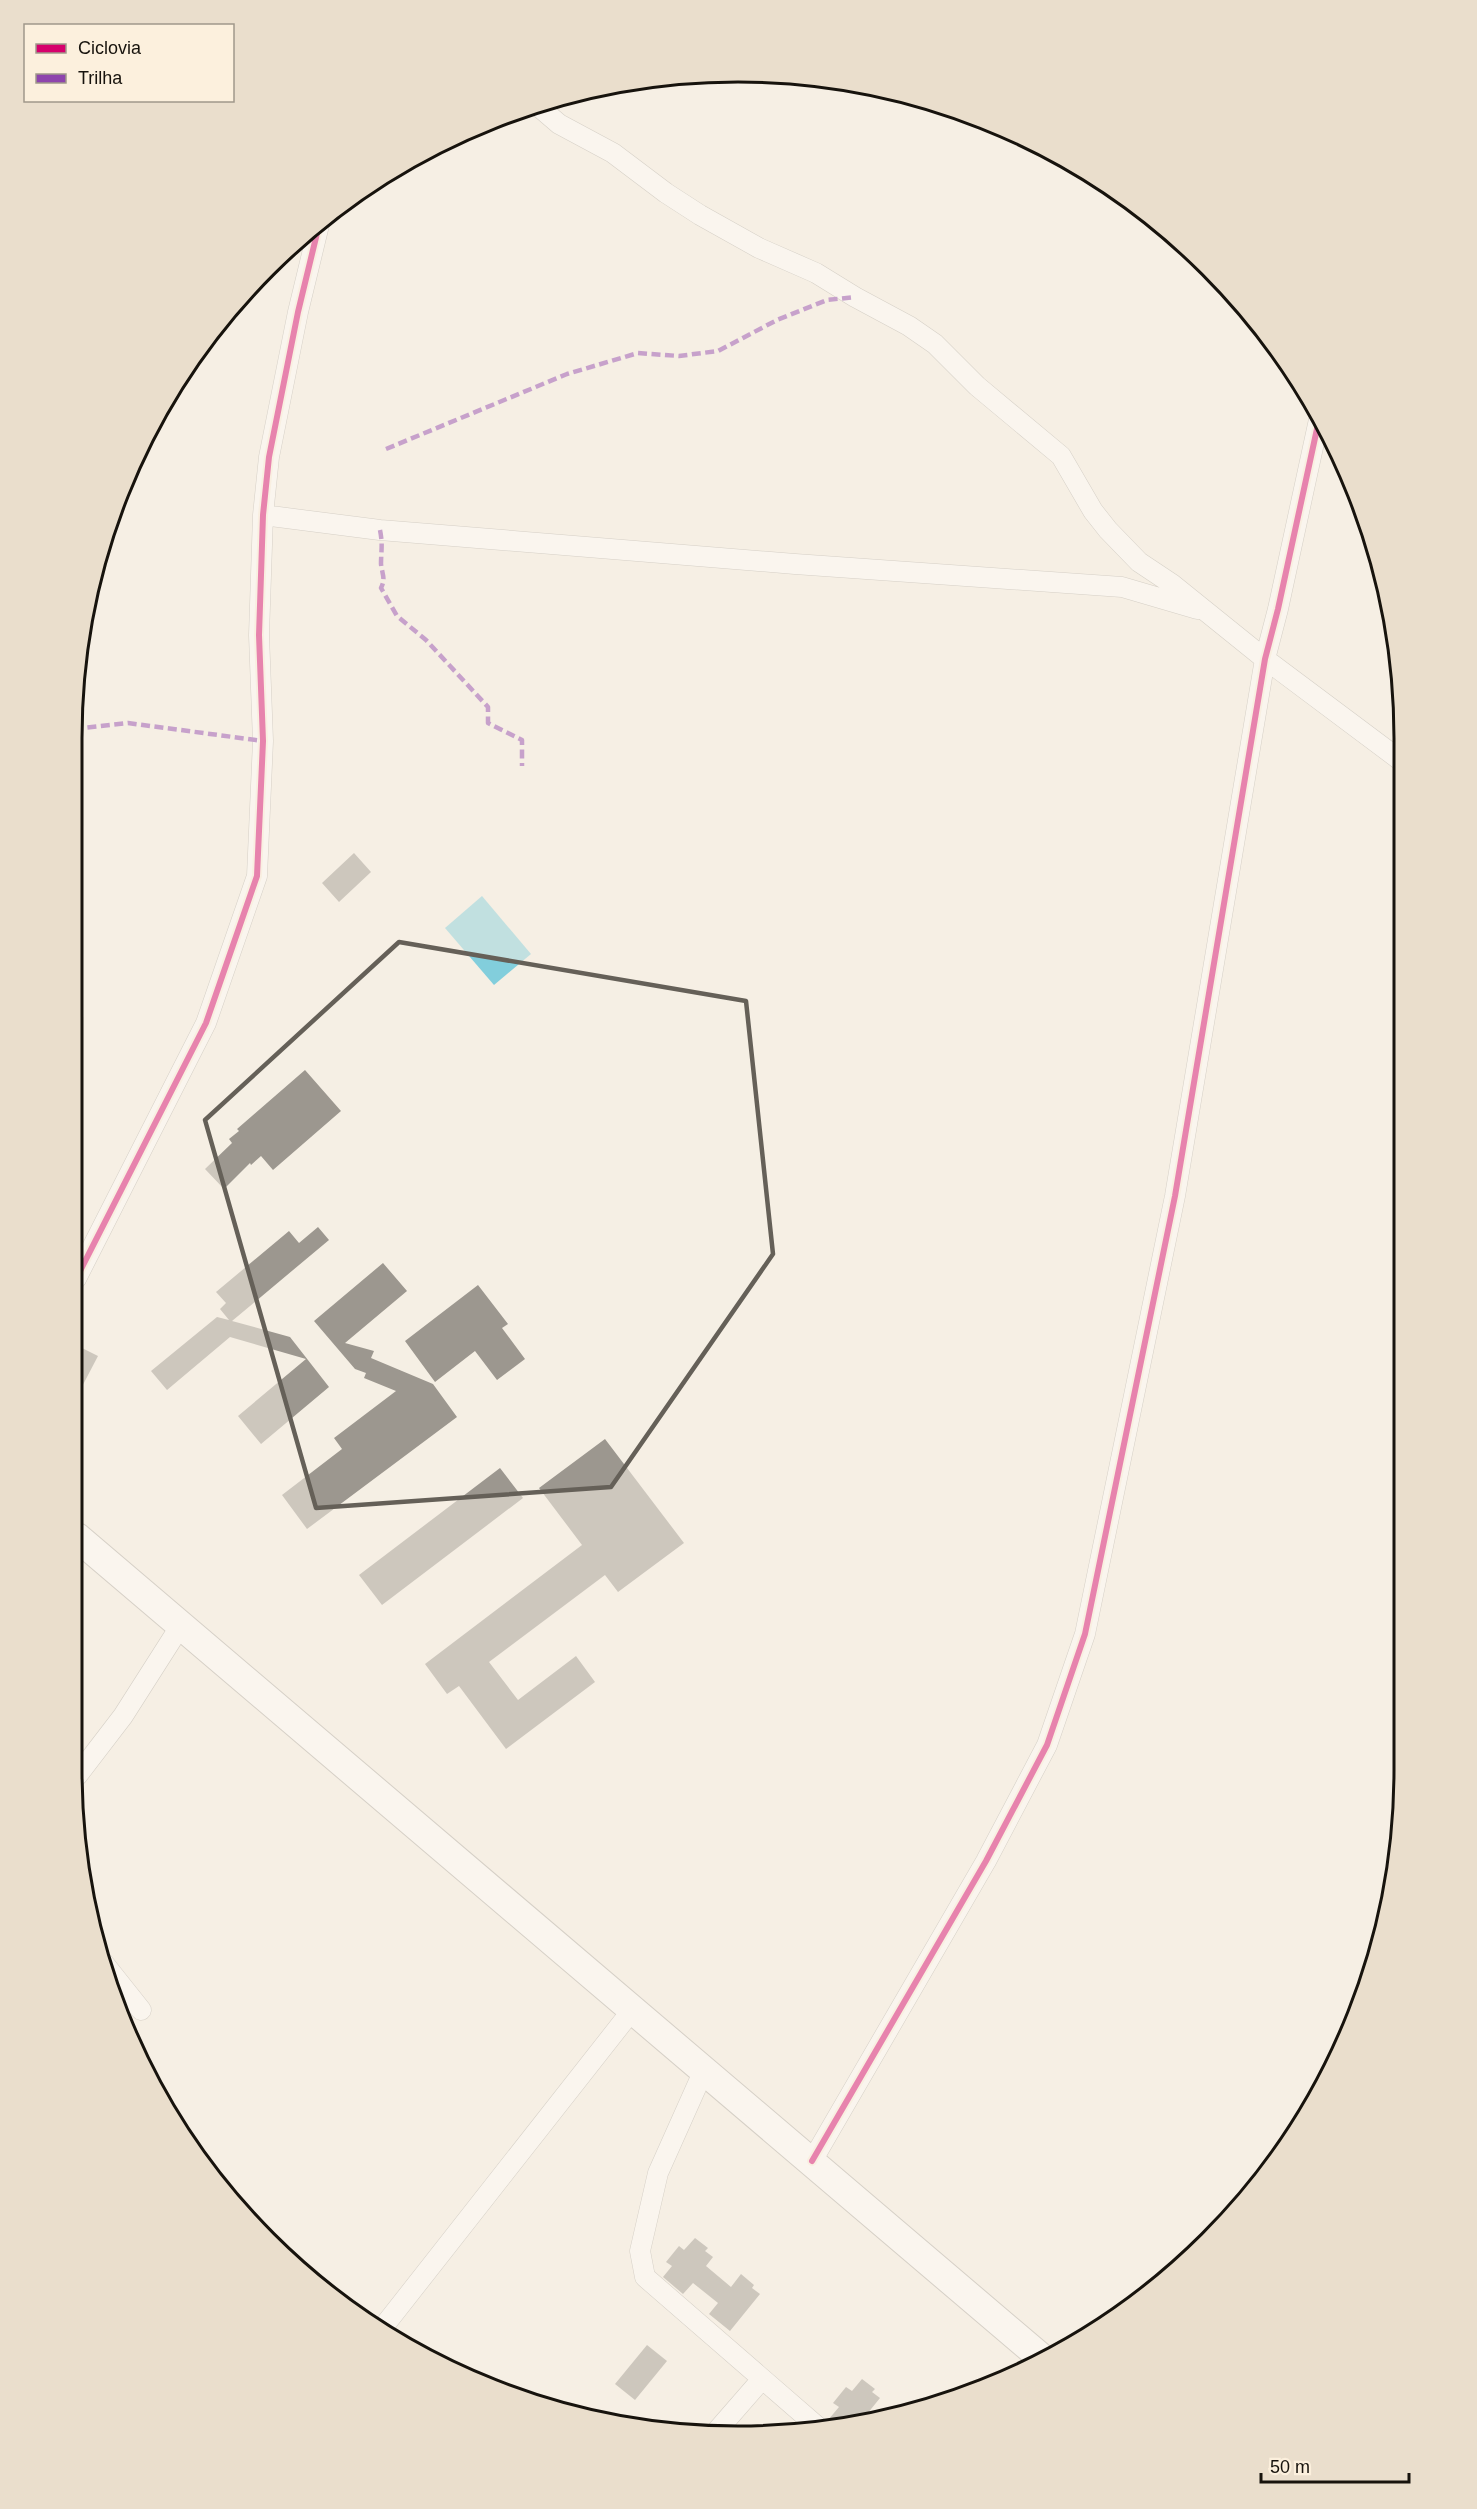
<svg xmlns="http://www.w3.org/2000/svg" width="1477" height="2509" viewBox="0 0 1477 2509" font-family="Helvetica,sans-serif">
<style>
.water{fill:#82cedc}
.building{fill:#9c978f}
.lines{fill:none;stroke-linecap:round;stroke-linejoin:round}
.minor-casing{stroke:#afaaa3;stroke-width:21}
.highway-casing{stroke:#afaaa3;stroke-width:30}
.minor{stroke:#fefdfb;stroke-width:20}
.highway{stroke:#fefdfb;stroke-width:28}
.quiet{stroke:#8e44ad;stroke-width:4.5;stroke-dasharray:9 4.5;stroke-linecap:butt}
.cycleway-casing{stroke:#fcf0dd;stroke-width:10}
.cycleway{stroke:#d6006c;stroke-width:6}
.marked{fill:none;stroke:#656058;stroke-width:4.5;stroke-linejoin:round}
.rim{fill:none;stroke:#17130d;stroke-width:3}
</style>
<rect width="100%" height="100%" fill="#f5efe4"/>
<path class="water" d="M482,896l49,58 -37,31 -49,-57z"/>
<path class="building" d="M354,853l17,19 -32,30 -17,-19z
M305,1070l36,41 -68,59 -12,-14 -10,9 -1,-2 -26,26 -19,-20 27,-26 -3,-4 10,-8 -2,-2z
M318,1227l11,13 -97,81 58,16 39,50 -68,57 -23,-28 68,-57 -76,-22 -63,53 -16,-19 66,-54 12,3 -9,-11 6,-6 -10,-11 73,-61 10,12z
M383,1263l24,28 -62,52 29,8 -3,7 62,26 24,33 -150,112 -25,-34 60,-46 -8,-11 62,-47 -32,-13 2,-5 -11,-4 -41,-48z
M478,1285l30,39 -6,4 23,31 -28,21 -22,-29 -40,31 -30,-41z
M76,1345l22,11 -22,42z
M605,1439l79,104 -66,49 -13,-17 -116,87 29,38 58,-44 19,26 -89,67 -47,-63 -12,8 -22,-30 157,-119 -43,-57z
M500,1468l23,30 -141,107 -23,-30z
M695,2238l13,10 -3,3 8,6 -7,9 25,21 10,-13 13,11 -2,3 8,6 -30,37 -21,-17 9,-11 -25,-20 -10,11 -20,-17 9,-11 -6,-4 13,-16 5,4z
M647,2345l20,16 -32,39 -20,-16z
M862,2379l13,10 -3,3 8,6 -17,21 -32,7 -3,-6 11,-13 -6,-4 13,-16 6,4z"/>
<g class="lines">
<defs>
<path id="minor" d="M538,106l21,18 54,29 53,40 34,22 59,33 57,25 39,24 54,29 26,18 42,42 84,70 32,55 15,19 31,32 33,22 93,75 139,104
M263,515l117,15 415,34 327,23 75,22
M76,1279l130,-256 51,-147 6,-135 -4,-106 4,-120 6,-58 29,-145 21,-87
M77,1776l46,-60 58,-91
M102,1961l39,49
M704,2070l-46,103 -18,78 5,26 174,151
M812,2161l174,-300 61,-116 38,-111 90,-438 90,-537 13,-50 42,-194
M380,2331l253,-322
M715,2433l47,-54"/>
<path id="highway" d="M77,1537l967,823"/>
</defs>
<use href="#minor" class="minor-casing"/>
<use href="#highway" class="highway-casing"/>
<use href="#minor" class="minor"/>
<use href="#highway" class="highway"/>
<path class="quiet" d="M386,449l181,-75 71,-21 41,3 39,-5 59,-31 50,-20 28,-3
M380,530c3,15 1,21 1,34 1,10 5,14 0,24l16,28 29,24 62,67v16l34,17v26
M74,729l54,-6 135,18"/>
<defs>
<path id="cycleway" d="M76,1279l130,-256 51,-147 6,-135 -4,-106 4,-120 6,-58 29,-145 21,-87
M812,2161l174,-300 61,-116 38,-111 90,-438 90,-537 13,-50 42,-194"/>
</defs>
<use href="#cycleway" class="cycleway-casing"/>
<use href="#cycleway" class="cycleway"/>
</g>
<path d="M0 0H1477V2509H0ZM399,942l347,59 27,253 -162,233 -295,21 -111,-388z" fill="#f5efe4" fill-opacity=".55" fill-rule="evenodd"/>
<path class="marked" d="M399,942l347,59 27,253 -162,233 -295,21 -111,-388z"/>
<path d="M0 0H1477V2509H0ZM738 82H738A656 656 0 0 1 1394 738V1770A656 656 0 0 1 738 2426H738A656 656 0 0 1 82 1770V738A656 656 0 0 1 738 82Z" fill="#eadecc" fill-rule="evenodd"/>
<path class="rim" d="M738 82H738A656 656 0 0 1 1394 738V1770A656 656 0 0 1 738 2426H738A656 656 0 0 1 82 1770V738A656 656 0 0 1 738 82Z"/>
<rect x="24" y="24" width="210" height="78" fill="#fcf0dd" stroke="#a0988a" stroke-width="1.5"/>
<rect x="36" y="44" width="30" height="9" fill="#d6006c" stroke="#a0988a" stroke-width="1.5"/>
<text x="78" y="54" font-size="18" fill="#17130d">Ciclovia</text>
<rect x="36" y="74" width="30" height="9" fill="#8e44ad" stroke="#a0988a" stroke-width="1.5"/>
<text x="78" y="84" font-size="18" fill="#17130d">Trilha</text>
<path d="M1261 2473v9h148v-9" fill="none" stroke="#17130d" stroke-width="3"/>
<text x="1270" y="2473" font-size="18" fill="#17130d" stroke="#fcf0dd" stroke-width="4.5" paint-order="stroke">50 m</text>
</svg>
